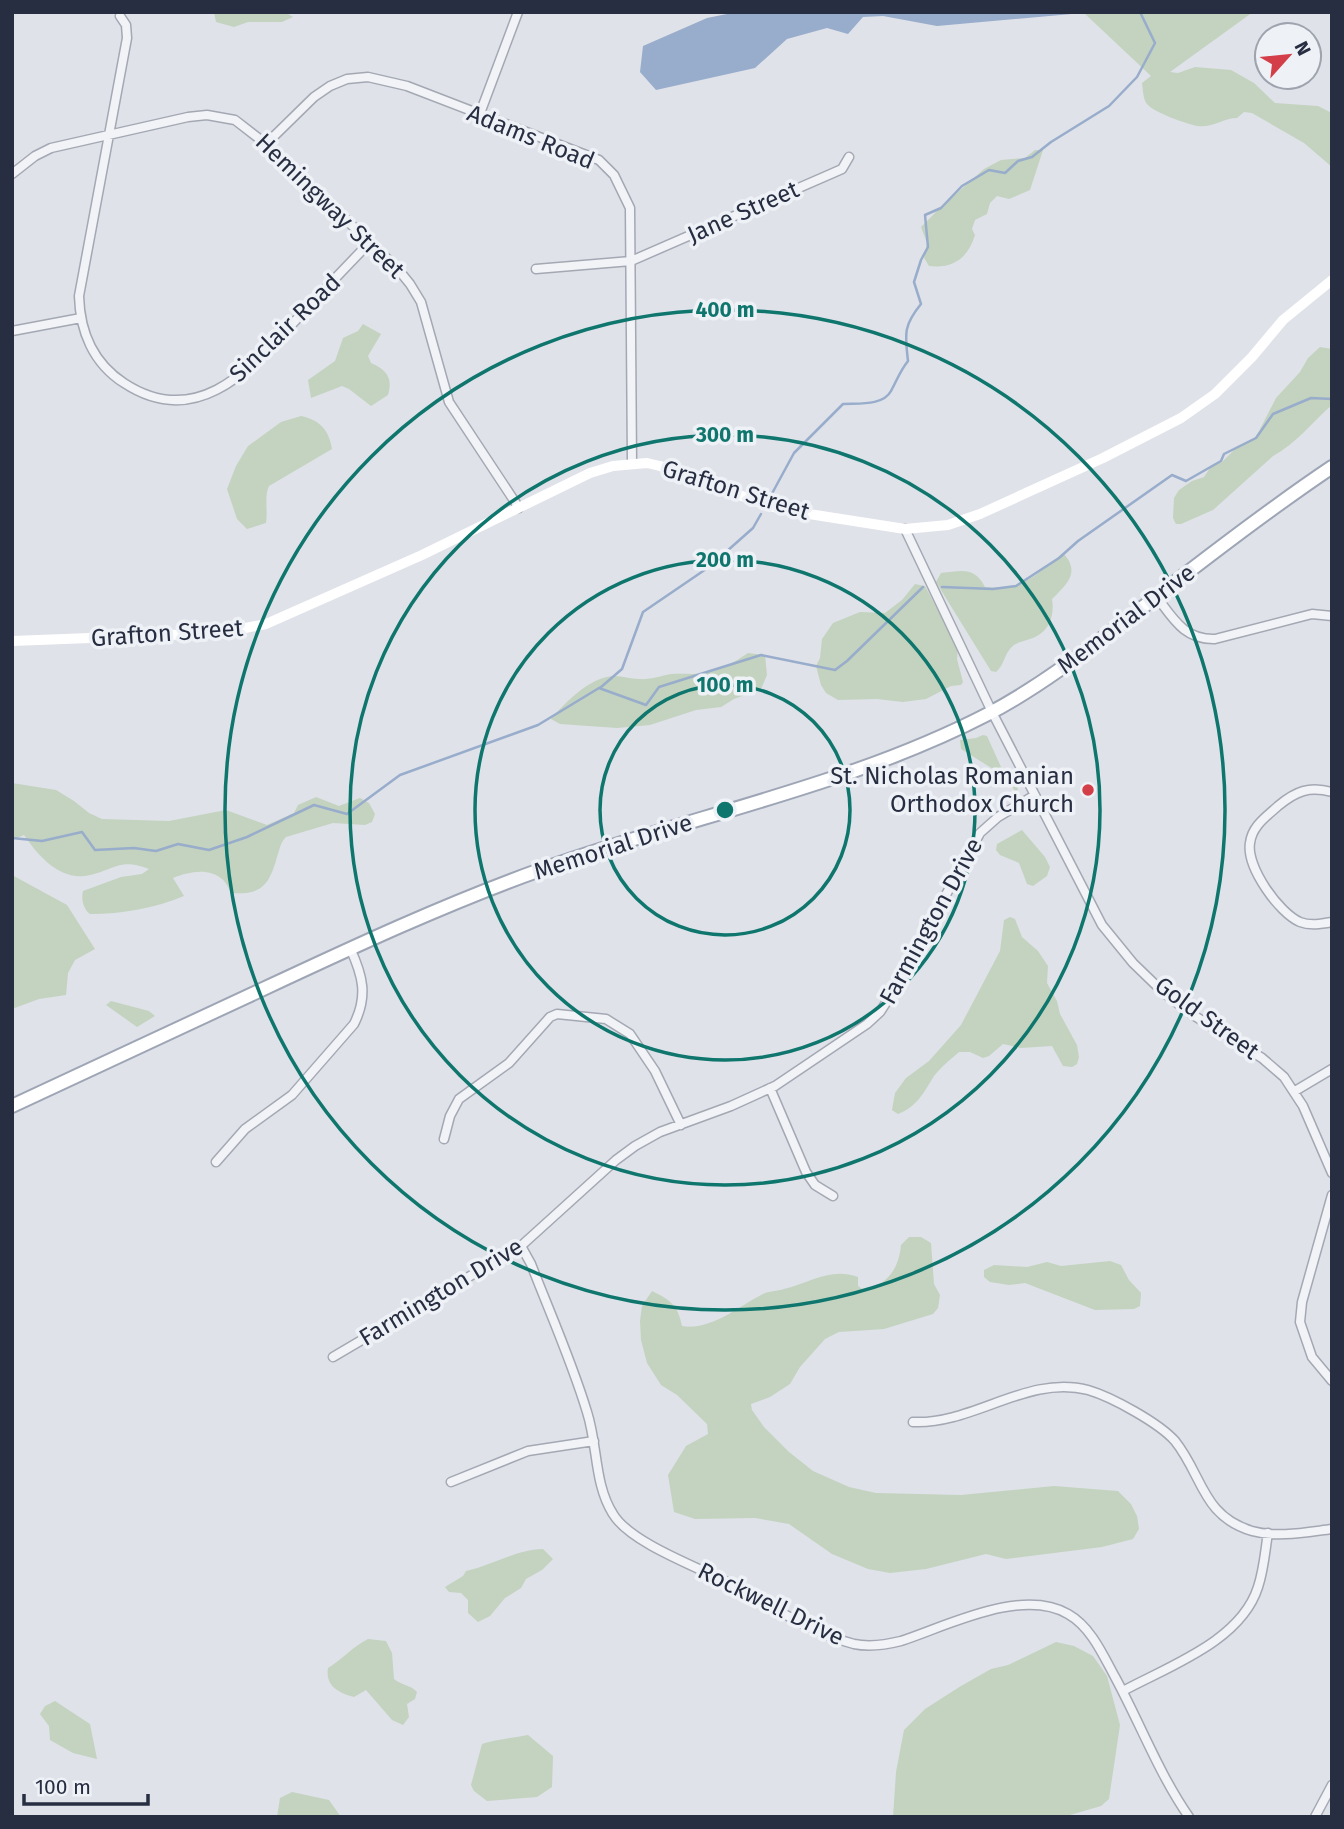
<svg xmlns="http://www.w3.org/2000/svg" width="1344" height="1829" viewBox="0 0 1344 1829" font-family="'Fira Sans',sans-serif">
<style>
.green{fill:#c3d3bf}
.water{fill:#98accb}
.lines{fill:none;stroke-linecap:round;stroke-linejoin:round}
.stream{stroke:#98accb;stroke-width:2.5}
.street-casing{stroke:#a4a8b3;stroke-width:11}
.primary-casing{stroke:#9ea5b5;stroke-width:16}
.street{stroke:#f2f3f7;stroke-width:8}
.secondary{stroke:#fff;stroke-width:10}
.primary{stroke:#fff;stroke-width:12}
.ring{fill:none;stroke:#0f766e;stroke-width:3.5}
.poi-dot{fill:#d43e48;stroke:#eef1f6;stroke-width:2.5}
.labels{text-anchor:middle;stroke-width:7;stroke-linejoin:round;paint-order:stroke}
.street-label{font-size:24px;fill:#272e41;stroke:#eef1f6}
.poi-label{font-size:24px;fill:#272e41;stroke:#eef1f6;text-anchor:end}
.centre{fill:#0f766e;stroke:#eef1f6;stroke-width:3.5}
.ring-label{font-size:21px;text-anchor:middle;font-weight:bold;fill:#0f766e;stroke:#eef1f6;stroke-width:7;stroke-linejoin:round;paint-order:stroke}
</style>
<rect width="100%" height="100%" fill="#dfe2e9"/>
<path class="green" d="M214,12h71l8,5 -11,5h-34l-14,5 -18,-5z
M1083,12h170l-83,60 8,1 17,-6 36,3 23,13 21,20 43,3 14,7v54l-28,-24 -52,-30 -8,-1 -7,6c-13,0 -25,10 -39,8 -9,-1 -45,-14 -51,-22 -4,-5 -4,-14 -5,-21l9,-7z
M1035,150h8l-13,40 -21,9 -12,-3 -7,7 -3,11 -12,6 -3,9 3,6c-7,23 -22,34 -46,31l-5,-8 3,-15 -6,-16 19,-19 44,-39 17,-9 24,-2z
M363,324l18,10 -13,22 3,7c16,7 22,15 17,32l-17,11 -22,-17 -7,-3 -31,12 -3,-18 27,-19 8,-23 15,-7z
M1320,347l12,2v56c-20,17 -36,39 -59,51l-60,54 -32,14h-5l-3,-6 1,-20 5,-8 13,-9 12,-4 8,-12 10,-3 13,-13 21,-12 20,-39 24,-26 8,-14z
M301,416c19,4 28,14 31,33l-63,37c-5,9 -1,25 -3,37l-19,6 -10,-10 -10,-30 9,-23 12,-20 33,-24z
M1063,553c18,19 4,31 -11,46 2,12 0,27 -12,35 -7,6 -18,6 -26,11 -10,7 -9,20 -18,27l-5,-1 -55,-89 5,-9c21,-2 33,-7 44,14 38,4 51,-12 78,-34z
M915,584l10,2 33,62 -1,11 6,23 -2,3 -10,1 -25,13 -23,3 -26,-3 -39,1 -12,-7 -5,-8 -5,-19 4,-8 2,-19 11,-16 27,-11 25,1 17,-13z
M748,653l17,2 2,20 -6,14 -27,10 -13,8 -25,3 -46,15 -33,3 -57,-4 -9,-5c14,-16 34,-37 56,-42 12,-3 20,2 32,2 11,1 21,-3 32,-5 11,-1 22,1 33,-1 15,-2 31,-11 44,-20z
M983,735l4,1 14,31 16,18 1,4 -2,3 -15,-18 -40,-25 -1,-9 16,-2z
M12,783l44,7 18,11 15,12 13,6 67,2 57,-11 41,15 27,-12 4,-8 18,-8 23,9 21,-8 9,5 6,11 -3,8 -7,3 -32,-2 -47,14c-6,6 -6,12 -9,20 -8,29 -16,38 -46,36 -2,-4 -5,-11 -9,-14 -13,-12 -35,-7 -49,-1l11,18c-29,12 -62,18 -94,18 -7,-5 -9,-16 -7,-23l38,-14 21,-3 7,-5c-30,-11 -32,0 -59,6 -29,7 -51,-18 -66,-40l-12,5z
M1022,830l23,27 5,10 -3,9 -14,10 -6,-2 -8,-21 -19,-8 -4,-5 1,-6z
M12,875l55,30 28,44 -20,11 -7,13 -2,22 -27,4 -27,10z
M1010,917l5,2 7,18 16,14 10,15 -1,17 10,18 3,13 17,31 2,12 -2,7 -5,3 -9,-1 -11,-20 -31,2 -18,-4 -14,12 -6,2 -13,-6h-11c-8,7 -18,15 -25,24 -10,16 -17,31 -36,38l-6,-4 3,-17 11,-15 23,-17 32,-36 39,-74 4,-31z
M111,1001l38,10 6,5 -18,11 -31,-22z
M909,1237h12l10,6 3,41 6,11 -2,13 -5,6 -49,15 -45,3 -14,7 -25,28 -10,17 -20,13 -19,7 1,6 12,17 25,25 24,19 36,16 27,6 85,2 93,-9 64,5 13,13 6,12 2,13 -6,10 -31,8 -96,12 -20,-5 -60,15 -36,4 -22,-4 -36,-15 -43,-30 -34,-6 -60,1 -21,-7 -6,-37 18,-29 22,-12 -1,-10 -30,-29 -16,-10 -14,-22 -6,-23 -1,-19 2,-15 10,-15c19,9 26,15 30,35 29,5 57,-20 81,-32 6,-3 14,-3 21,-5 27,-7 47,-22 74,-12v9l7,5c23,-7 34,-23 36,-46z
M1110,1261l11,4 8,15 12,13 -1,13 -6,3 -39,1 -70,-27 -16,2 -19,-3 -6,-5v-7l10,-5 33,2 20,-5 14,4z
M543,1549l10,10 -11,11 -16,9 -5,9 -16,10 -15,18 -12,6 -10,-9v-13l-7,-7 -12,-1 -4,-5 18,-11 3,-5c27,-6 49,-21 77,-22z
M368,1639l18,2 6,12 2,26c7,6 17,6 23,13l-2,7 -8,5 2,13 -6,8 -11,-5 -26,-30 -12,7c-15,-4 -29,-11 -26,-29 15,-9 24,-21 40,-29z
M1056,1642l18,4 19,10 14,20 13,49 -11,74 -8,7 -38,11h-170l3,-45 8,-42 21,-21 36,-23 30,-17 17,-4z
M55,1701l35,23 7,35 -24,-6 -23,-13 -1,-14 -9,-12 5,-8z
M528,1735l25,21 -1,31 -15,10 -50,4 -13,-10 -3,-6 11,-41c14,-5 31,-6 46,-9z
M292,1792l37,8 12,17h-64l3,-19z"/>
<path class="water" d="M737,12h357l-157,14 -54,-10 -20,1 -15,17 -21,-6 -40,11 -32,29 -99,22 -16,-18 3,-26 64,-28z"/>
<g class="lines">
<path class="stream" d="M769,499l25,-46 49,-49c15,-1 40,2 48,-13 6,-11 9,-20 17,-30 -3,-27 -5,-35 13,-57l-7,-22 7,-22 7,-13 -3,-32 16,-7 21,-22 27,-16 16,3 13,-12 14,-4 19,-15 58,-36 28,-29 18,-34 -15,-31
M942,587l51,2 23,-3 43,-28 19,-17 94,-66 14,6 35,-20 3,-7 32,-16 17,-24 38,-16 21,1
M600,688l22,-19 21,-57 66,-45 44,-39 8,-14
M12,838l30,3 40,-9 13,18 39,-2 22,3 22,-7 31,6 38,-13 67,-32 33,9 53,-39 138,-50 61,-37 47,17 13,-18 102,-32 74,15 12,-9 76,-74"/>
<defs>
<path id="street" d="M120,16l6,9 1,13 -48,258c1,35 14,67 45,87 73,48 126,-14 172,-63 24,-26 49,-52 74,-78
M479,116l39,-104
M266,144l48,-47 16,-11 17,-7 21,-2 39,9 192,74 15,15 16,33 2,255
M12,174l23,-18 16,-8 137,-31 19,-2 28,5 31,24 131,124 13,16 11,18 28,100 70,106
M536,269l95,-8 202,-88 9,-4 7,-12
M12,331l69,-13
M905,529l87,183 110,213 31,38 31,30 26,20 72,45 22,19 19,29 29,67
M1156,596c17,22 28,44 59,43l97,-25 20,2
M1332,792c-23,-6 -36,-1 -54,14 -12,11 -26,20 -28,37 -4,24 29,70 50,79 10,4 21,2 32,0
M770,1088l36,84 9,13 18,11
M1295,1091l37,-22
M444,1139l6,-23 9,-17 50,-36 41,-46 7,-3 49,5 24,15 25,37 26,54
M216,1162l29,-33 47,-34 62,-71c14,-28 9,-48 -4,-76
M1332,1195l-30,107 -2,20 12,35 20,24
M521,1246l10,18c19,49 41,98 56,148 11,34 7,72 26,102 18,30 90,55 122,72 38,21 76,47 119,58 15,3 31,1 47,-3 46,-15 121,-54 167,-27 23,13 35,41 47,63 25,46 44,97 74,140
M333,1357l188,-111 95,-86 19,-14 25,-14 71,-26 44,-20 92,-62 13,-12 9,-14 91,-165 18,-16 37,-22
M913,1422c60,3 115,-48 175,-32 24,7 71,33 87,51 28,35 27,75 77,90 25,7 55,1 80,-2
M451,1482l77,-31 66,-10
M1123,1691c46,-25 118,-50 135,-104 6,-18 7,-36 10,-54
M1315,1817l17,-32"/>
<path id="primary" d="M12,1106c83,-39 166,-77 249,-116 92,-43 184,-86 279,-120 149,-54 307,-83 448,-156 57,-30 108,-71 159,-110 60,-47 121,-94 185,-137"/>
</defs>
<use href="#street" class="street-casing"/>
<use href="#primary" class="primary-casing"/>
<use href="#street" class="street"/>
<path class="secondary" d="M12,641l208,-8 46,-9 156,-69 168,-82 23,-7 34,-3 13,3 109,40 21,5 115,18 43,-4 32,-11 123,-56 78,-40 34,-24 37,-37 31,-37 49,-40"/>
<use href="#primary" class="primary"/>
</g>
<g class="ring">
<circle cx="725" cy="810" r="125"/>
<circle cx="725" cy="810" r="250"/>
<circle cx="725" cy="810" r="375"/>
<circle cx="725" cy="810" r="500"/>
</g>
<circle class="poi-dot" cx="1088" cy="790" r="7"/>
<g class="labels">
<g class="street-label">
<text transform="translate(531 137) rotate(22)" y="8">Adams Road</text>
<text transform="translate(330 206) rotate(44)" y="8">Hemingway Street</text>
<text transform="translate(743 212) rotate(-24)" y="8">Jane Street</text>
<text transform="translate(285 328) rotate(-44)" y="8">Sinclair Road</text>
<text transform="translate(736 490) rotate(17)" y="8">Grafton Street</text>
<text transform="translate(1126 619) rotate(-37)" y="8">Memorial Drive</text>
<text transform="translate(167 633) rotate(-4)" y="8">Grafton Street</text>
<text transform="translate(613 847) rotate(-18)" y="8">Memorial Drive</text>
<text transform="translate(931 921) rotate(-61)" y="8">Farmington Drive</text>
<text transform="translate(1207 1018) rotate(36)" y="8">Gold Street</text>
<text transform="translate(441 1292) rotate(-31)" y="8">Farmington Drive</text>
<text transform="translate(771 1604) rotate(26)" y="8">Rockwell Drive</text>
</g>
<g class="poi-label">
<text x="1074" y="784">St. Nicholas Romanian<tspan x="1074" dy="28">Orthodox Church</tspan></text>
</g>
</g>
<circle cx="725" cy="810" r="10" class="centre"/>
<g class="ring-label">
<text x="725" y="317">400 m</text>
<text x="725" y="442">300 m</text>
<text x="725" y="567">200 m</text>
<text x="725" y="692">100 m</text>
</g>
<rect width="1344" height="1829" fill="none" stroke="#272e41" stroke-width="28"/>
<g transform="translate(1288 56) rotate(63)"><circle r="33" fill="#eef1f6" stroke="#9ea3ae" stroke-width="2"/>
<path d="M0-5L12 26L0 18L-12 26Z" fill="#d43e48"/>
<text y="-10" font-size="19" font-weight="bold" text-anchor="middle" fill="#272e41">N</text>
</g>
<path d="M24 1794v10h124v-10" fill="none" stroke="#272e41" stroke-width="3.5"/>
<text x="35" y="1794" font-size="21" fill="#272e41" stroke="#eef1f6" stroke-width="5" paint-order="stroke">100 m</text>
</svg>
